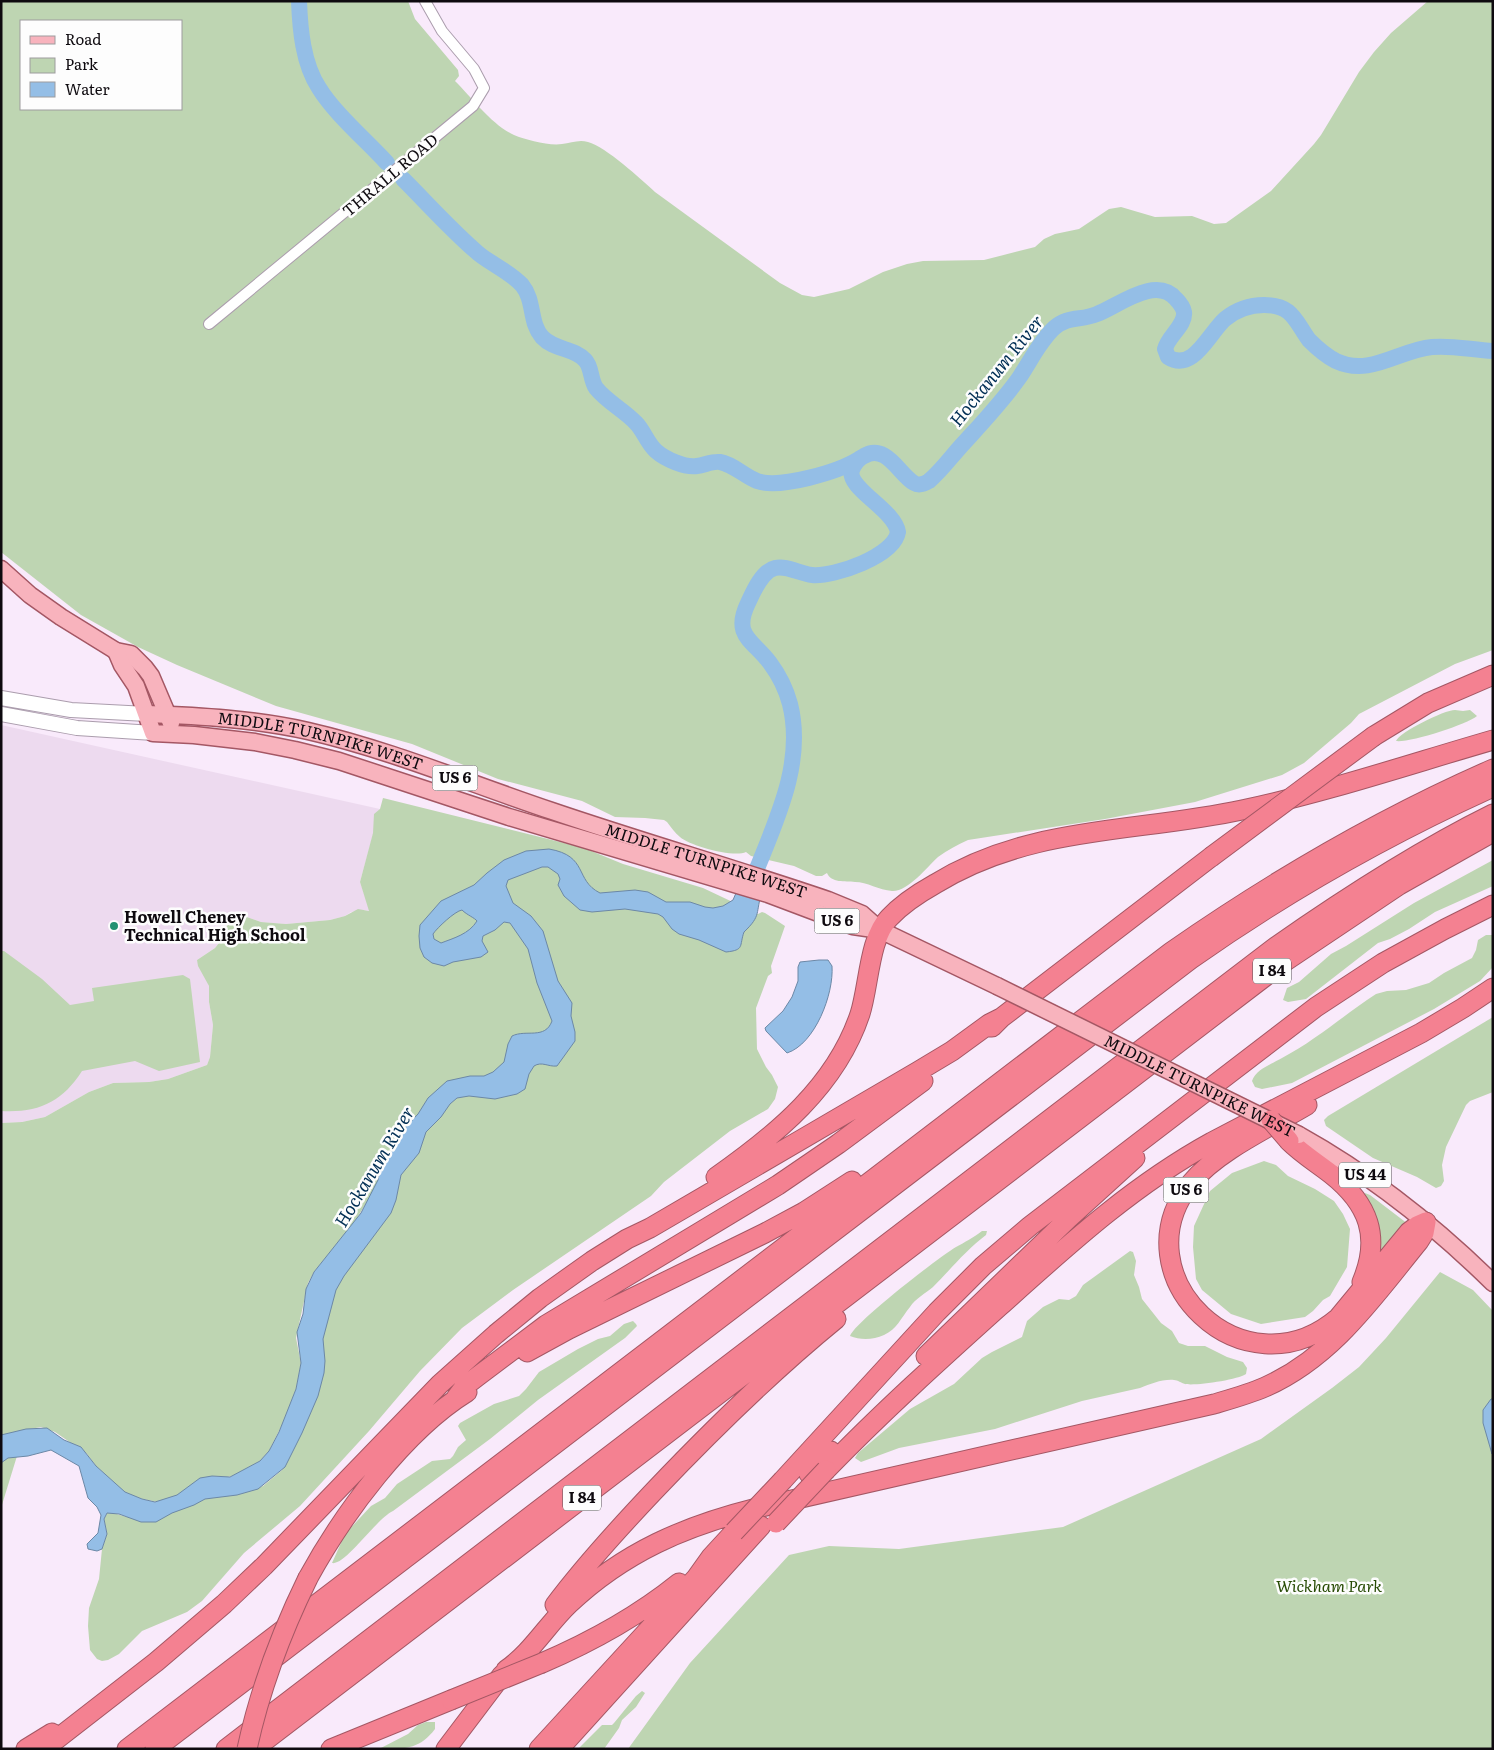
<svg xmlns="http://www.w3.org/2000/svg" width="1494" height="1750" viewBox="0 0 1494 1750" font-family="Literata,serif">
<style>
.built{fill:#eddaef}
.green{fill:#bed5b2;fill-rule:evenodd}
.water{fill:#94bee6;stroke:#6c88a6;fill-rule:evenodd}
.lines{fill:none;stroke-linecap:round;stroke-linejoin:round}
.river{stroke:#94bee6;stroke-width:16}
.street-casing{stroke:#ab9dad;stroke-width:12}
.secondary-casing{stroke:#ab9dad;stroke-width:16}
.primary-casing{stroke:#a45764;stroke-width:19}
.highway-casing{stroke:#a45764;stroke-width:21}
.street{stroke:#fff;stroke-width:10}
.secondary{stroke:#fff;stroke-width:14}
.primary{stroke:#f8b3bd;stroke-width:16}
.highway{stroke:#f48191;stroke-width:19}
.primary-bridge-casing{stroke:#a45764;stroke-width:19;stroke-linecap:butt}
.highway-bridge-casing{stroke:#a45764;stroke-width:21;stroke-linecap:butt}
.primary-bridge{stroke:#f8b3bd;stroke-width:16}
.highway-bridge{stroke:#f48191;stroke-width:19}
.poi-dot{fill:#229171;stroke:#fdfdfd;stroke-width:2}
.labels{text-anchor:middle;stroke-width:5;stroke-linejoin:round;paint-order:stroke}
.shield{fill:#fdfdfd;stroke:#565356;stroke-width:1}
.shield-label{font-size:15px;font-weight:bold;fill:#0e0a0f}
.street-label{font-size:16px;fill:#0e0a0f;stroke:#fdfdfd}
.poi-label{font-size:16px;font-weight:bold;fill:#0e0a0f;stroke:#fdfdfd;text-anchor:start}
.park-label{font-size:16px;font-style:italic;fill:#274b04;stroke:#fdfdfd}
.water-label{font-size:18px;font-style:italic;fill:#002e54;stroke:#fdfdfd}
</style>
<rect width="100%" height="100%" fill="#f9eafb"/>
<path class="built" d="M1,725l379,84 -20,73 10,29 -6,-1 -13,2 -6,4 -15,4 -44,4 -25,-2 -17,-6 -9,1 -11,11 -5,15 -4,5 -18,12 12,26v16l4,23 -3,32 -3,8 -39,14 -19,3 -36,1 -24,9 -44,25 -23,5 -21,1z"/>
<path class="green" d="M1,1h407l7,18 43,51 1,6 -4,5c17,17 37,44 59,54 12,5 35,11 48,9 9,-1 17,-5 26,-2 18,5 53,37 67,50l125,91 22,12 12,2 35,-8 34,-17 24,-8 16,-3 61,-1 51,-13 9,-8 11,-5 24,-5 30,-20 12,-2 34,10 37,-1 22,8 12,-1 45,-32 43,-47 7,-9 38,-63 15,-20 17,-19 37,-32h65v649l-38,14 -96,50 -8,9 -47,40 -22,12 -87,27 -90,17 -137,21c-11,5 -20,10 -30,17 -11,10 -30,35 -46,34 -13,-1 -25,-9 -37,-9 -10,-1 -24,1 -28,-9l-5,3h-6l-22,-10 -43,-10 -5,-4c-12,6 -56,-6 -66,-15 -5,-4 -9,-10 -13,-15l-3,-2 -19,-2 -30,-1 -33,-16 -84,-22 -86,-35 -136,-38 -99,-41 -39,-18 -57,-32 -80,-63zM21,21h160v88h-160z
M1455,710l8,1 7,-1 7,6c-11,9 -68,27 -81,25 4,-9 48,-31 59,-31z
M383,798l201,50 39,16 80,24 55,26 4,-2 3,1 20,13 -14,40 1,7 -4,3 -12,32 1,41 9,18 6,8 6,12 -3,12 -7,10 -38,22 -66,51 -13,14 -138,94 -51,38 -42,43 -51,60 -69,75 -56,47 -42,48 -15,11 -45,19 -23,23 -11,6 -6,1 -5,-2 -7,-9 -2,-24 1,-18 10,-29 3,-30 5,-15 -3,-15 3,-6h6l14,4 31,-15 -16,-3 -17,-6 -29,-27 -9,-12 -32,-22 -14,-5 -16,3 -24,78v-385l21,-1 23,-5 44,-25 24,-9 36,-1 19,-3 39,-14 3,-8 3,-32 -4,-23v-16l-11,-20 -1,-6 18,-12 4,-5 9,-20 7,-6 9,-1 17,6 25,2 44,-4 15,-4 13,-7 11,2 -9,-29 13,-49 1,-19 6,-5zM371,1195l-13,41 -46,104 -30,130 -19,16 -26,9 -17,1 -8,-20 15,1 9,-2 24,-14 9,-10 15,-30 12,-32 5,-26 -5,-25 12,-55 6,-11 40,-49z
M1493,860v26l-58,26 -26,17 -19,10 -12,4 -72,56 -18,3 -5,-2 4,-12 12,-6 32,-28 15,-8 68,-43z
M1486,935h7v32l-13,14 -46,28 -142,74 -30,6 -7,-2 -3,-6c4,-12 20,-17 30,-23 34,-18 62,-43 94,-64l11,-3 19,-1 23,-7 15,-10 28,-15 4,-8 2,-10z
M1,951h3l38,28 28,26 24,-4 -2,-13 91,-13 7,4 10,83 -41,9 -24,-10 -53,10c-20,31 -43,42 -81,40z
M1493,1017v75l-23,9 -4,4 -20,42 -4,18 2,16 -3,5 -5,2 -19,-11 -44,-19 -47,-32 -2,-6 4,-4z
M1264,1161l12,4 12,11 27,13 19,12 9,13 7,15 -3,38 -17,29 -7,4 -10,11 -8,6 -44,7 -30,-10 -29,-24 -6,-11 -3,-32 1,-21 16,-35 22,-18z
M1365,1193l5,2 38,29 -30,39 -14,-68z
M982,1231h5l-1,4c-20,15 -35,34 -53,52 -7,6 -18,12 -23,20 -9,11 -13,22 -26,28 -11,5 -24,5 -34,1 5,-14 89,-79 106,-89 9,-5 17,-9 26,-16z
M1130,1251l3,1 3,9 -2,14 5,12 3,12 19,24 11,8 7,12 9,3h17l22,11 16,5 4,6 -1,6c-9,6 -51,12 -61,10 -4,-1 -7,-4 -11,-4 -12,-1 -23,4 -34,8l-58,13 -87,28 -96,19 -38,14 -6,-4 3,-5 52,-44 44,-25 28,-26 10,-6 30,-15 5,-16 16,-14 16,-8 10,1 7,-4 7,-11z
M1440,1272l33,18 20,21v438h-865l62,-86 99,-108 40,-9 70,3 164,-22 198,-88 71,-51 27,-21 27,-29z
M633,1321l3,3 1,2 -12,12 -87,62 -48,39 -97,72c-17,8 -48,55 -61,52l13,-29 26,-28 14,-8 12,-14 35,-23 18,-2 3,-3 5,-9 8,-7 -8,-14 2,-3 34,-19 25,-8 7,-7 13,-17 39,-23 20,-10 12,-3 14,-12z
M642,1691l3,2 -9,14 -14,13 -3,8 -15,21h-26l24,-24h10l2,-2 22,-27z
M426,1722h9v7c-16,21 -31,20 -56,20l29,-15 10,-9z"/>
<path class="water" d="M549,849c40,7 25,31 51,44l35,-3 13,2 18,10h24l15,5 8,1 10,-2 10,-6 6,-14 23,6c-7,21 0,23 -18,40 -5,14 1,18 -18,20l-27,-12 -20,-6 -7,-5 -9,-12 -5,-3 -33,-5 -33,3 -12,-2 -16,-14 -6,-11 2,-6 -2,-5 -10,-7h-6l-34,13 -2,6 7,17 18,13 12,15 15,50 14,22 -1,13 4,16v9l-18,25c-9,1 -15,-5 -23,0l-5,8 -4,15 -8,5 -22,5 -26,-3 -12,2 -7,6 -9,13 -15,15 -7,21 -18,22 -5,25 -5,13 -47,63 -8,14 -13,49 2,22 -1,12 -6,23 -16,37 -17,34 -27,22 -21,6 -32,4 -11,6 -22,8 -16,9h-15l-22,-8 -12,-1 -3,6 3,15 -5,15 -5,2 -9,-2 -1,-5 11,-11 3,-18 -4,-8 -9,-9 -9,-32 -28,-16 -23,6 -20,2 -7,5v-28l25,-6 21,-1 17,12 17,7 15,19 29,26 17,7 13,3 22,-7 23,-17 12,-2 18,1 30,-16 9,-10 10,-19 17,-43 5,-26 -4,-31 6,-18 3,-25 8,-17 47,-59 17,-33 2,-16 2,-5 12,-10 3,-13 21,-22 10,-16 19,-17 23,-5h14l9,-4 11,-10 4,-18 4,-8c14,-7 33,4 40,-15l-15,-38 -9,-34 -18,-26 -6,-1 -9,8 -12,6 -1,5 6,11 -7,5 -28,5 -9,4 -12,-3 -8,-6 -4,-9 -1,-12 1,-11 21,-24 33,-16 13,-12 17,-13 22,-9zM462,910c5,5 13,8 15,11 -8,13 -23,17 -36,22l-7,-4 -1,-5c4,-6 22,-23 29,-24z
M819,960h9l4,6c2,28 -17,78 -45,87l-21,-22 -1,-3 18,-17 9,-14 6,-16v-14l2,-5z
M1491,1399h2l-1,55 -9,-31v-13z"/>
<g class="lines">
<path class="river" d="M299,1c1,28 4,63 20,87 16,26 47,52 68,75
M403,179c25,25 49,52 76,75 14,11 31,18 43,31 13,16 7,37 20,52 12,13 32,11 43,23 7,7 5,19 11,28 11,14 28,22 40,35 8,8 11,20 20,28 9,8 29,17 41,15 8,-1 15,-5 23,-4 13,2 24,14 37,19 23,8 81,-9 102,-22
M749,889c22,-59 57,-121 41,-185 -4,-15 -11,-29 -20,-41 -17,-23 -38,-27 -22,-60 5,-11 14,-32 27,-35 12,-3 25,6 37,7 23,2 82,-19 86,-43 -4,-23 -52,-44 -46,-62 2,-6 7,-12 12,-14 22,-13 35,18 50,27 5,3 10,1 15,-2 12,-10 22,-24 33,-36 20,-22 40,-43 57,-67 11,-16 20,-36 35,-50 15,-13 27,-7 43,-14 21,-8 59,-39 79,-15 4,4 7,8 8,13 2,13 -16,24 -19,37l3,8c25,16 41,-24 57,-38 11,-9 25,-14 39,-14 29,0 31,16 45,35 8,8 17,16 27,21 34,16 63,-11 96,-14 20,-2 40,3 61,4"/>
<defs>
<path id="street" d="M209,324l264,-218 11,-18 -10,-19 -32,-38 -17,-30"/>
<path id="secondary" d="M1,698l70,12 76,4
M1,714l76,14 76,5"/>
<g id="primary">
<path d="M1,569l29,26 31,22 55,34 15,3 14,14 6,8 20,47"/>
<path d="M116,651l6,14 14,21 17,47 41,2 61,7 40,8 44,11 170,56 259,77 85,32 27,4 117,56"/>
<path id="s1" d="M147,714c54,2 107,5 161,17 83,19 163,53 244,80 91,31 185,58 276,89l34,14 18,16"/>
<path d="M1299,1135c72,40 135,90 194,148"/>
</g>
<path id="highway" d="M1374,736l54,-33 65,-28
M992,1027l9,-9 210,-161
M1307,1105c-35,21 -90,46 -116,78 -74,93 53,215 147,135l71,-86 8,-6 9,-4
M1289,1141c13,13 28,22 42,33 38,30 50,63 31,108
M716,1177c60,-42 120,-91 144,-163 9,-28 9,-76 29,-96 13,-14 30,-25 46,-34 96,-59 201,-51 307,-74 85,-18 168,-46 251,-70
M527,1352l42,-23 196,-96 39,-21 48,-31
M926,1356l143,-138 66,-60
M456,1398l9,-12 13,-10 68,-51 232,-140 60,-41 85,-63
M826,1470c55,-57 115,-111 174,-164 68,-61 132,-120 212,-164l209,-109 42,-25 30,-20
M809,1474l22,-23
M783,1480l154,-168 46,-46 47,-40 286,-219 67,-44 62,-34 48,-24
M308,1578c35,-64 96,-147 159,-186
M555,1605c30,-40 64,-77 99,-114 58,-61 117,-119 182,-172
M542,1663c49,-21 96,-47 137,-80
M506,1670c25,-17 41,-45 63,-66 55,-52 116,-78 188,-96l457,-104c17,-5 35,-10 51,-17 68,-30 109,-91 154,-146l5,-8 2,-11
M26,1749l26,-16
M44,1749l112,-87 68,-58 40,-38 176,-182 56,-50 44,-36 52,-37 35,-22 23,-11 267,-156 35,-21 37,-27 12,-6
M127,1749l1044,-797c102,-71 208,-133 322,-183
M155,1749l1036,-790c95,-67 196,-124 302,-172
M226,1749l1048,-801c70,-49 142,-96 219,-134
M254,1749l1030,-787 115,-77 94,-53
M331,1749l120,-49
M446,1749l56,-74
M539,1749l157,-171 15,-21 23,-25
M559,1749l202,-223"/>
</defs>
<use href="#street" class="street-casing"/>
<use href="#secondary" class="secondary-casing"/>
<use href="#primary" class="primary-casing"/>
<use href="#highway" class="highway-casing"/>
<use href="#street" class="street"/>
<use href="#secondary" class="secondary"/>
<use href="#primary" class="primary"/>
<use href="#highway" class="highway"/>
<defs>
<g id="primary-bridge">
<path id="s2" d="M997,986l302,149"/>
</g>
<path id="highway-bridge" d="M1211,857l163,-121
M1271,1120l18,21
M776,1523l50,-53
M734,1532l49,-52
M451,1700l91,-37
M247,1749c13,-60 34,-116 61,-171"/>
</defs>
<use href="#primary-bridge" class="primary-bridge-casing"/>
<use href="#highway-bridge" class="highway-bridge-casing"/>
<use href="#primary-bridge" class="primary-bridge"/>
<use href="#highway-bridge" class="highway-bridge"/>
</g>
<circle class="poi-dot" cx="114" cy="926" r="5"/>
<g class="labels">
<g class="shield">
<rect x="432.5" y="765.5" width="45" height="25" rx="4"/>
<rect x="814.5" y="908.5" width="45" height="25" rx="4"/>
<rect x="1253" y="958.5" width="38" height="25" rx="4"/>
<rect x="1339" y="1162.5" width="52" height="25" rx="4"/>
<rect x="1163.5" y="1177.5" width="45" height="25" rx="4"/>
<rect x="563" y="1485.5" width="38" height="25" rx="4"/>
</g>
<g class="shield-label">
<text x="455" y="783">US 6</text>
<text x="837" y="926">US 6</text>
<text x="1272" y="976">I 84</text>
<text x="1365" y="1180">US 44</text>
<text x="1186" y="1195">US 6</text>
<text x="582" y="1503">I 84</text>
</g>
<g class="street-label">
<text transform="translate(390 175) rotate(-40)" y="6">THRALL ROAD</text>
<text dy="6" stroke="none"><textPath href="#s1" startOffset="176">MIDDLE TURNPIKE WEST</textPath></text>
<text dy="6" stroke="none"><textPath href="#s1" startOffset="581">MIDDLE TURNPIKE WEST</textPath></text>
<text dy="6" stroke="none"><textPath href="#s2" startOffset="226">MIDDLE TURNPIKE WEST</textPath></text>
</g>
<g class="poi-label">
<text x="124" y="923">Howell Cheney<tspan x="124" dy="18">Technical High School</tspan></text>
</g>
<g class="park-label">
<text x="1329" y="1592">Wickham Park</text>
</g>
<g class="water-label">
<text transform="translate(997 371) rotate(-51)" y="6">Hockanum River</text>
<text transform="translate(375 1167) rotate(-59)" y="6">Hockanum River</text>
</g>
</g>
<rect width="1494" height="1750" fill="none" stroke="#0e0a0f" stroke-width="5"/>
<rect x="20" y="20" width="162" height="90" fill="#fdfdfd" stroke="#9d9c9e"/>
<rect x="30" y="36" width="25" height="8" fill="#f8b3bd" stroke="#9d9c9e"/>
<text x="65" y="45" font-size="15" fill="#0e0a0f">Road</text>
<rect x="30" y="58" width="25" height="15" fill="#bed5b2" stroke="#9d9c9e"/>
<text x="65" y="70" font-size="15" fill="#0e0a0f">Park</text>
<rect x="30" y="82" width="25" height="15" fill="#94bee6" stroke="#9d9c9e"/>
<text x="65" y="95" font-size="15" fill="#0e0a0f">Water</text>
</svg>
